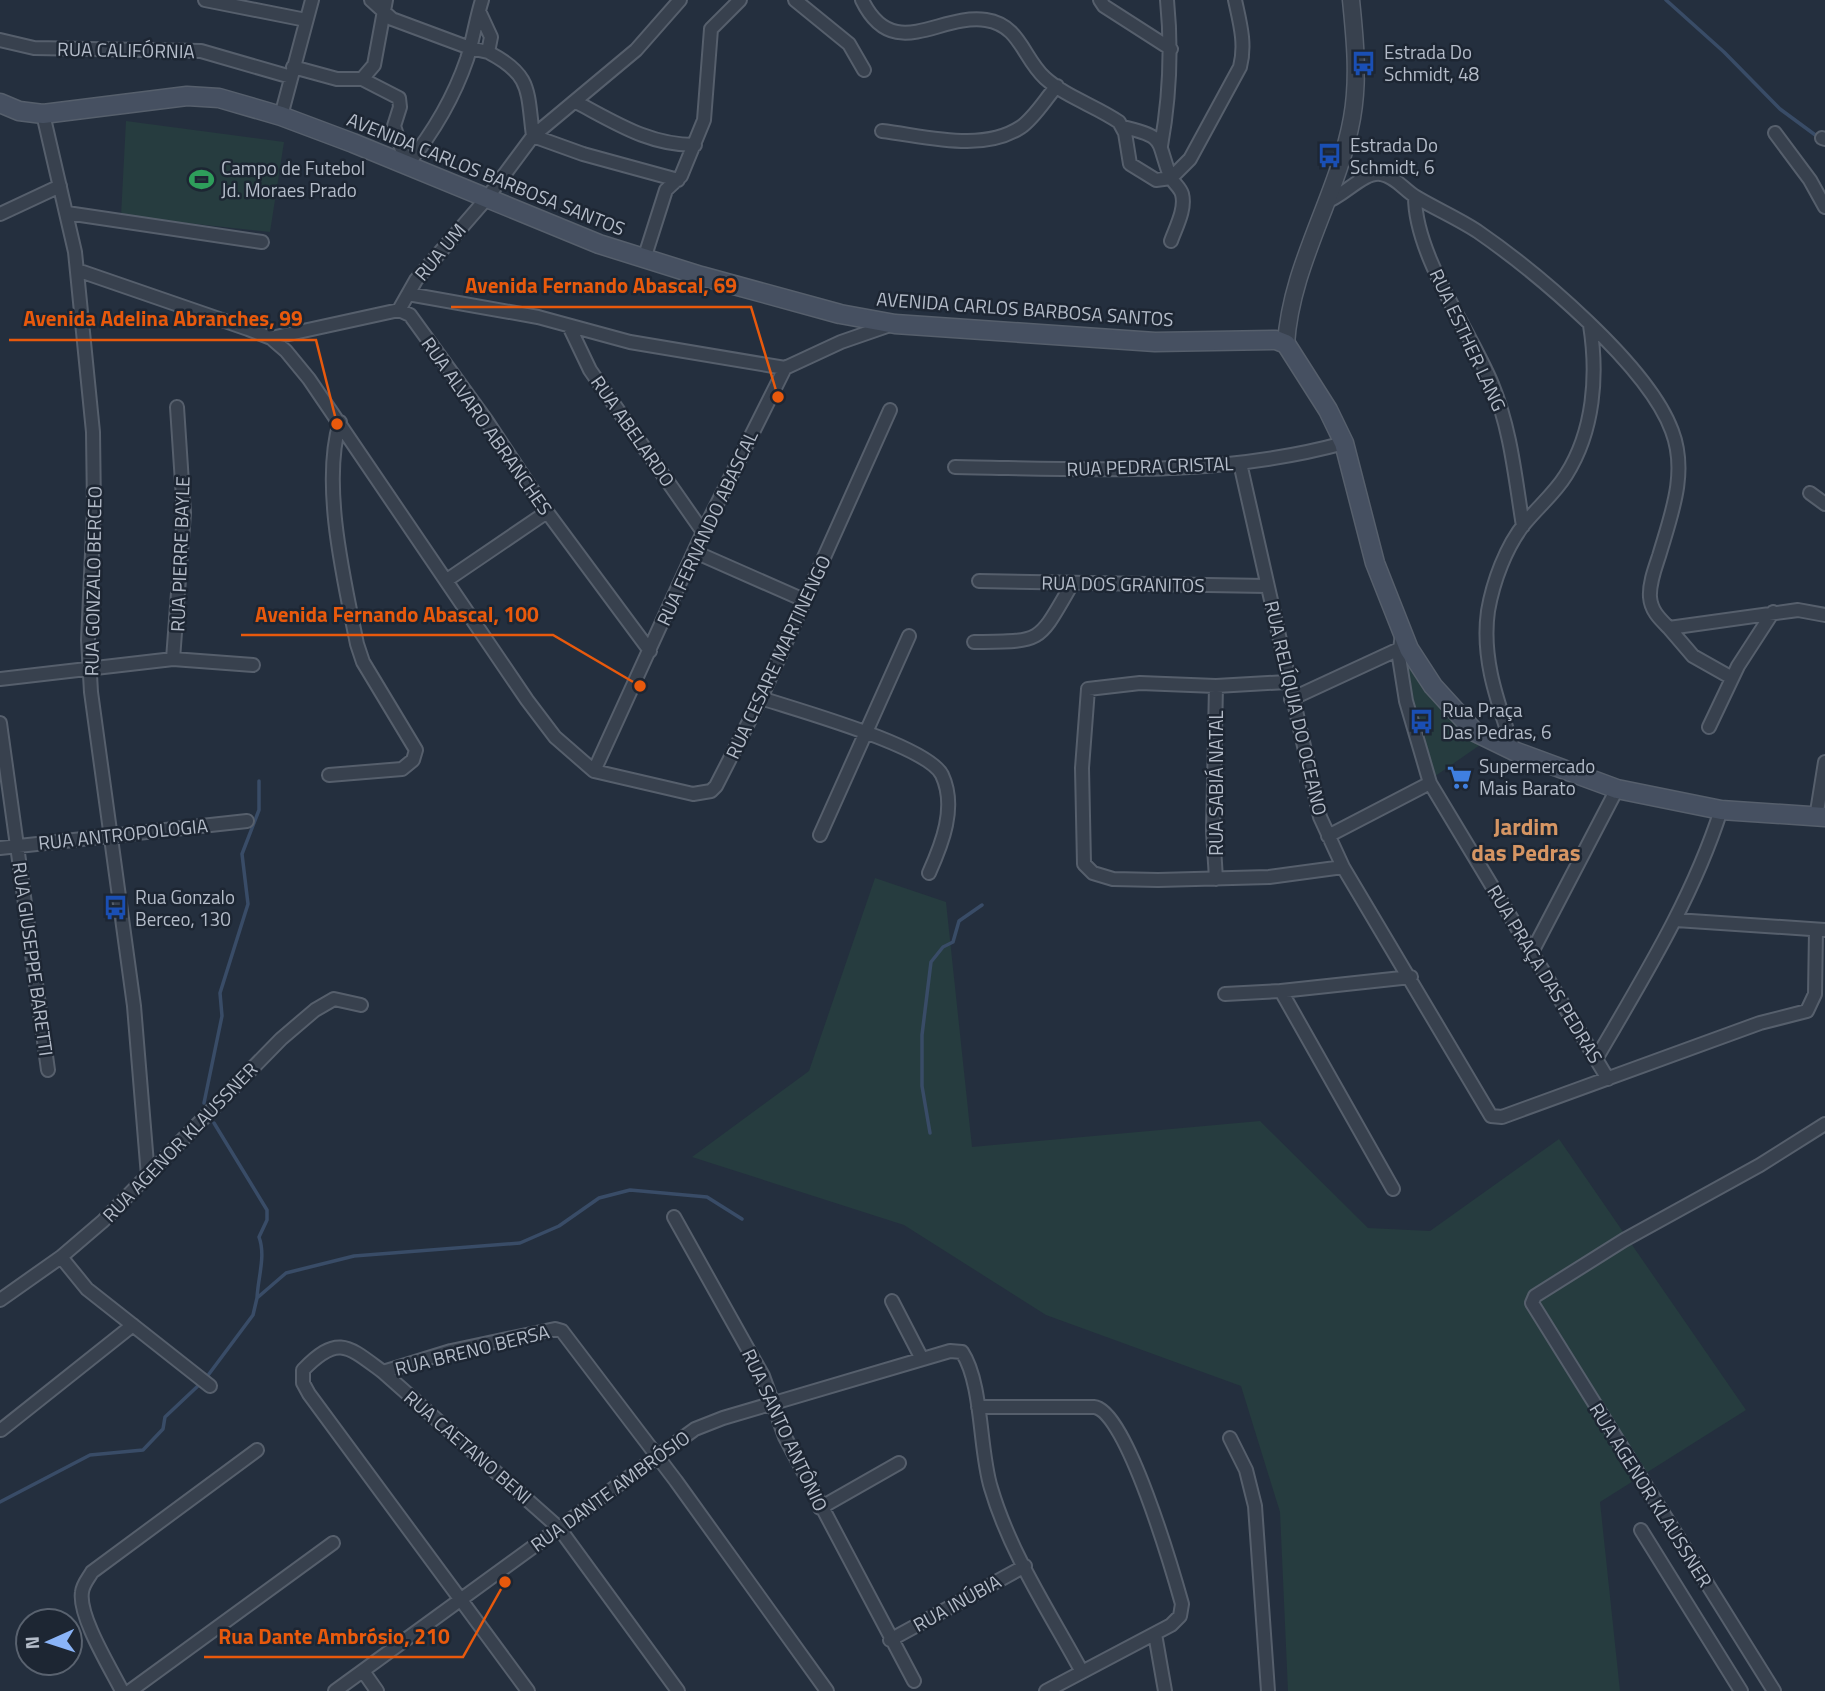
<svg xmlns="http://www.w3.org/2000/svg" width="1825" height="1691" viewBox="0 0 1825 1691" font-family="'Titillium Web',sans-serif">
<style>
.green{fill:#263c3f}
.lines{fill:none;stroke-linecap:round;stroke-linejoin:round}
.stream{stroke:#394c67;stroke-width:3.5}
.minor-casing{stroke:#565f6c;stroke-width:16}
.tertiary-casing{stroke:#565f6c;stroke-width:19}
.secondary-casing{stroke:#565f6c;stroke-width:21}
.minor{stroke:#38414e;stroke-width:12}
.tertiary{stroke:#38414e;stroke-width:16}
.secondary{stroke:#465061;stroke-width:18}
.labels{text-anchor:middle;stroke-width:5;stroke-linejoin:round;paint-order:stroke}
.street-label{font-size:19px;fill:#b4bcc9;stroke:#1d2633}
.poi-label{font-size:19px;fill:#b4bcc9;stroke:#1d2633;text-anchor:start}
.quarter-label{font-size:23px;font-weight:bold;fill:#d59563;stroke:#1d2633}
.leader{fill:none;stroke:#e8590c;stroke-width:2.5}
.callout-dot{fill:#e8590c;stroke:#1d2633;stroke-width:2.5}
.callout-label{font-size:21px;text-anchor:middle;font-weight:bold;fill:#e8590c;stroke:#1d2633;stroke-width:5;stroke-linejoin:round;paint-order:stroke}
</style>
<rect width="100%" height="100%" fill="#242f3e"/>
<path class="green" d="M126,121l158,21 -14,90 -149,-16z
M1402,655l11,6 55,73 12,11 -49,34 -15,-42z
M875,878l71,24 26,245 288,-26 108,107 62,3 129,-92 187,271 -146,92 20,189h-332l-8,-179 -39,-126 -195,-71 -142,-90 -212,-68 117,-86z"/>
<g class="lines">
<path class="stream" d="M1666,0l58,52 56,57 38,28
M204,1103l18,-87 -2,-23 28,-89 -6,-50 17,-44v-29
M214,1123l53,87v10l-8,17c7,19 -1,40 -2,61
M930,1133l-8,-47v-51l9,-73 12,-15 10,-5 6,-21 23,-16
M206,1378l47,-63 4,-17 29,-25 68,-17 166,-13 39,-17 40,-28 31,-8 77,7 35,22
M0,1502l90,-47 53,-5 20,-21 2,-12 35,-33"/>
<defs>
<path id="minor" d="M205,0l101,20
M371,0l21,19 78,29 18,4 3,-15 -12,-26
M795,0l54,44 15,26
M862,0c31,64 77,13 124,20 34,5 37,38 59,58 21,19 51,28 74,44l6,11 5,31 26,16 15,-2 19,-19 50,-92c6,-23 0,-44 -5,-67
M1100,0l4,6 67,43
M0,40l34,8 167,3 90,26
M488,52c44,23 39,38 45,84l50,18 95,26
M293,67l44,12h25l12,-14 12,-65
M362,79l37,19 1,9 -6,19 13,39
M576,102c40,21 73,43 119,43
M43,114l32,138 18,180 1,77 -6,131 3,52 43,314 14,170
M281,116l31,-116
M1123,127c44,10 33,13 47,49 3,7 10,11 12,18 4,15 -6,33 -11,47
M882,131c43,5 100,22 139,-4 14,-10 25,-29 36,-41
M1775,133l35,47 15,27
M1822,138l3,1
M1161,146c9,-50 11,-96 6,-146
M407,165c25,-31 47,-68 60,-106 6,-19 9,-40 15,-59
M1415,197c0,58 54,132 77,187 19,46 23,93 31,142
M1326,202c18,-6 38,-31 55,-28 15,3 23,16 35,23 20,12 41,21 61,34 58,40 171,134 195,200 16,42 -1,84 -13,125 -4,12 -10,28 -9,41 1,14 10,22 19,31l129,-18 27,5
M67,213l195,29
M0,214l60,-28
M644,259l22,-69 15,-14 23,-56 7,-91 29,-29
M77,270l171,59 23,9 15,13 23,28 218,321 28,37 39,34 99,23 18,-3 5,-5 45,-88 129,-288
M408,294l130,23 92,25 155,26
M399,310l17,-30 71,-82 46,-62 103,-86 44,-50
M569,326l21,44 113,162
M271,338l128,-28 11,5 76,105 61,92 103,139
M1240,463l80,354 23,50 148,249 11,1 258,-94 47,-12 8,-17 1,-64
M955,467c129,2 262,11 389,-24
M1810,493l15,11
M695,552l109,48
M447,580l100,-68
M979,581l288,5
M1669,628l24,28 39,22
M1402,634l-3,23 7,44 24,82 178,296
M974,642c70,-1 63,2 98,-58
M173,659l11,-146 -7,-106
M0,679l173,-20 80,6
M1287,682l-71,4 -76,-3 -52,6 -6,79 2,96 9,9 20,6 45,1 111,-3 74,-10
M1216,686l-3,145 3,48
M761,698c36,12 167,48 181,77 15,32 0,69 -13,98
M1291,699l108,-50
M0,723l48,347
M1709,727l29,-61 35,-54
M1514,751c-15,-46 -33,-90 -26,-140 5,-29 18,-65 37,-88 13,-16 30,-30 41,-48 28,-44 32,-100 24,-150
M594,771l109,-239 82,-164 56,-26 52,-18
M329,775l73,-6 11,-9 3,-10 -53,-88 -6,-18c-13,-64 -36,-160 -17,-222
M1816,818l9,-56
M820,835l89,-199
M1328,836l102,-53
M0,848l247,-27
M1676,920l149,10
M1533,950l84,-161
M1225,994l56,-3
M1596,1059c47,-81 96,-159 125,-249
M1393,1189l-112,-198 130,-14
M674,1217l89,159 22,61 129,244
M61,1257l26,32 123,97
M0,1300l61,-43 42,-36 178,-182 34,-29 19,-11 27,6
M892,1301l30,58
M383,1372l68,-21 104,-22 7,2 114,150 151,210
M978,1407h116c32,2 79,165 88,197l-2,12 -9,9 -125,66
M1,1430l132,-105
M1230,1438l16,32 9,36 13,185
M820,1508l79,-45
M1641,1530l100,161
M1155,1634l10,57
M890,1640l135,-74
M363,1671l14,20
M122,1691c-11,-22 -44,-75 -40,-99 1,-8 6,-13 10,-20l165,-122
M130,1691l203,-148
M335,1691l360,-262 28,-11 227,-67 12,1c21,32 17,98 29,136 19,65 59,125 91,184
M528,1691l-219,-297 -6,-11v-13c35,-36 45,-24 80,2l176,156 119,163
M1774,1691l-242,-388 3,-7 89,-56 136,-75 65,-41"/>
<path id="tertiary" d="M1286,344c5,-80 52,-148 66,-226 7,-39 3,-79 -1,-118"/>
<path id="secondary" d="M0,103l19,8 24,3 144,-18 32,2 62,18 72,27 246,101 102,32 139,38 55,10 260,18 121,-2 10,4 42,66 16,33 31,120 34,86 24,37 42,46 39,19 103,38 104,21 104,7"/>
</defs>
<use href="#minor" class="minor-casing"/>
<use href="#tertiary" class="tertiary-casing"/>
<use href="#secondary" class="secondary-casing"/>
<use href="#minor" class="minor"/>
<use href="#tertiary" class="tertiary"/>
<use href="#secondary" class="secondary"/>
</g>
<defs>
<symbol id="bus-bare" viewBox="-9 -9 18 18"><path d="M-5-6H5V4H4V6H2V4H-2V6H-4V4H-5ZM-3.5-4V0h7V-4ZM-3.5 1.2v1.5H-2V1.2ZM2 1.2v1.5H3.5V1.2Z" fill="#1a4fb4" stroke="#1d2633" stroke-width="2.5" paint-order="stroke"/></symbol>
<symbol id="stadium-bare" viewBox="-9 -9 18 18"><path d="M0-5a6.5 5 0 1 0 0 10a6.5 5 0 1 0 0-10ZM-3.5-1.8h7v3.6h-7Z" fill="#2e9e5b" stroke="#1d2633" stroke-width="2.5" paint-order="stroke"/></symbol>
<symbol id="supermarket-bare" viewBox="-9 -9 18 18"><path d="M-6-5.5h2.5l.6 2H6L4.5 2H-2.5L-4.4-4H-6ZM-1.5 3.2a1.3 1.3 0 1 0 .1 0ZM3 3.2a1.3 1.3 0 1 0 .1 0Z" fill="#3f7fe0" stroke="#1d2633" stroke-width="2.5" paint-order="stroke"/></symbol>
</defs>
<g fill-rule="evenodd">
<use href="#bus-bare" x="1346" y="46" width="35" height="35"/>
<use href="#bus-bare" x="1312" y="138" width="35" height="35"/>
<use href="#stadium-bare" x="184" y="162" width="35" height="35"/>
<use href="#bus-bare" x="1404" y="704" width="35" height="35"/>
<use href="#supermarket-bare" x="1442" y="760" width="35" height="35"/>
<use href="#bus-bare" x="98" y="890" width="35" height="35"/>
</g>
<g class="labels">
<g class="street-label">
<text transform="translate(126 50) rotate(1)" y="7">RUA CALIFÓRNIA</text>
<text transform="translate(486 174) rotate(22)" y="7">AVENIDA CARLOS BARBOSA SANTOS</text>
<text transform="translate(440 252) rotate(-50)" y="7">RUA UM</text>
<text transform="translate(1025 309) rotate(4)" y="7">AVENIDA CARLOS BARBOSA SANTOS</text>
<text transform="translate(1468 340) rotate(65)" y="7">RUA ESTHER LANG</text>
<text transform="translate(487 426) rotate(55)" y="7">RUA ALVARO ABRANCHES</text>
<text transform="translate(633 431) rotate(55)" y="7">RUA ABELARDO</text>
<text transform="translate(1150 466) rotate(-2)" y="7">RUA PEDRA CRISTAL</text>
<text transform="translate(707 528) rotate(-65)" y="7">RUA FERNANDO ABASCAL</text>
<text transform="translate(180 554) rotate(-88)" y="7">RUA PIERRE BAYLE</text>
<text transform="translate(93 581) rotate(-89)" y="7">RUA GONZALO BERCEO</text>
<text transform="translate(1123 584) rotate(1)" y="7">RUA DOS GRANITOS</text>
<text transform="translate(778 657) rotate(-65)" y="7">RUA CESARE MARTINENGO</text>
<text transform="translate(1296 708) rotate(77)" y="7">RUA RELÍQUIA DO OCEANO</text>
<text transform="translate(1216 783) rotate(-90)" y="7">RUA SABIÁ NATAL</text>
<text transform="translate(123 834) rotate(-6)" y="7">RUA ANTROPOLOGIA</text>
<text transform="translate(33 959) rotate(82)" y="7">RUA GIUSEPPE BARETTI</text>
<text transform="translate(1545 974) rotate(59)" y="7">RUA PRAÇA DAS PEDRAS</text>
<text transform="translate(180 1142) rotate(-46)" y="7">RUA AGENOR KLAUSSNER</text>
<text transform="translate(472 1350) rotate(-14)" y="7">RUA BRENO BERSA</text>
<text transform="translate(785 1430) rotate(65)" y="7">RUA SANTO ANTÔNIO</text>
<text transform="translate(468 1447) rotate(41)" y="7">RUA CAETANO BENI</text>
<text transform="translate(610 1491) rotate(-36)" y="7">RUA DANTE AMBRÓSIO</text>
<text transform="translate(1651 1495) rotate(58)" y="7">RUA AGENOR KLAUSSNER</text>
<text transform="translate(957 1603) rotate(-29)" y="7">RUA INÚBIA</text>
</g>
<g class="poi-label">
<text x="1384" y="59">Estrada Do<tspan x="1384" dy="22">Schmidt, 48</tspan></text>
<text x="1350" y="152">Estrada Do<tspan x="1350" dy="22">Schmidt, 6</tspan></text>
<text x="221" y="175">Campo de Futebol<tspan x="221" dy="22">Jd. Moraes Prado</tspan></text>
<text x="1442" y="717">Rua Praça<tspan x="1442" dy="22">Das Pedras, 6</tspan></text>
<text x="1479" y="773">Supermercado<tspan x="1479" dy="22">Mais Barato</tspan></text>
<text x="135" y="904">Rua Gonzalo<tspan x="135" dy="22">Berceo, 130</tspan></text>
</g>
<g class="quarter-label">
<text x="1526" y="835">Jardim<tspan x="1526" dy="26">das Pedras</tspan></text>
</g>
</g>
<path class="leader" d="M778 397L751 307H451M337 424L316 340H9M640 686L553 635H241M505 1582L463 1657H204"/>
<g class="callout-dot">
<circle cx="778" cy="397" r="7"/>
<circle cx="337" cy="424" r="7"/>
<circle cx="640" cy="686" r="7"/>
<circle cx="505" cy="1582" r="7"/>
</g>
<g class="callout-label">
<text x="601" y="293">Avenida Fernando Abascal, 69</text>
<text x="163" y="326">Avenida Adelina Abranches, 99</text>
<text x="397" y="622">Avenida Fernando Abascal, 100</text>
<text x="334" y="1644">Rua Dante Ambrósio, 210</text>
</g>
<g transform="translate(49 1642) rotate(267)"><circle r="33" fill="#1d2633" stroke="#59626f" stroke-width="2"/>
<path d="M0-5L12 26L0 18L-12 26Z" fill="#8ab4f8"/>
<text y="-10" font-size="19" font-weight="bold" text-anchor="middle" fill="#b4bcc9">N</text>
</g>
</svg>
